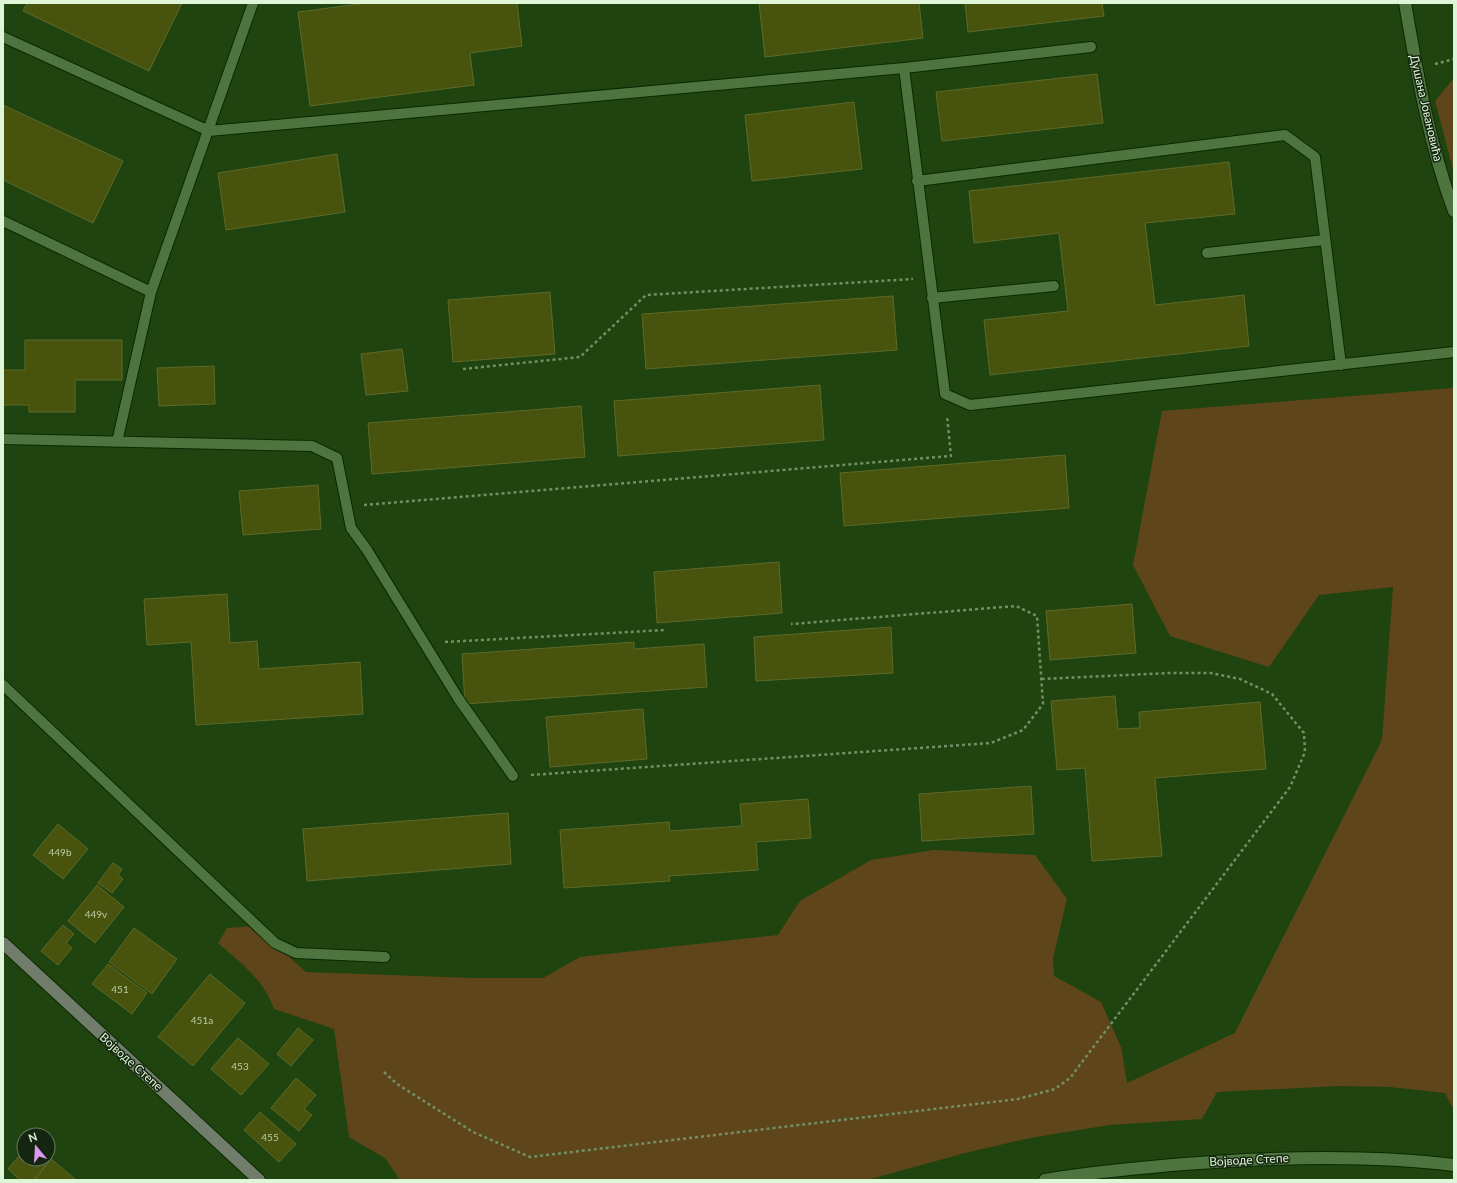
<svg xmlns="http://www.w3.org/2000/svg" width="1457" height="1183" viewBox="0 0 1457 1183" font-family="Lato,sans-serif">
<style>
.green{fill:#5f461a}
.building{fill:#48530e;stroke:#5e6a29}
.lines{fill:none;stroke-linecap:round;stroke-linejoin:round}
.lane-casing{stroke:#0c2802;stroke-width:12}
.street-casing{stroke:#0c2802;stroke-width:14}
.secondary-casing{stroke:#0c2802;stroke-width:14}
.path{stroke:#729066;stroke-width:2.5;stroke-dasharray:3 3;stroke-linecap:butt}
.lane{stroke:#4e7440;stroke-width:10}
.street{stroke:#4e7440;stroke-width:12}
.secondary{stroke:#707d6a;stroke-width:12}
.labels{text-anchor:middle;stroke-width:3;stroke-linejoin:round;paint-order:stroke}
.number-label{font-size:10px;fill:#b9cca6}
.street-label{font-size:12px;fill:#dff5d8;stroke:#152610}
</style>
<rect width="100%" height="100%" fill="#1f4410"/>
<path class="green" d="M1454,78v95l-19,-72z
M1454,388v722l-9,-17 -55,-6 -50,-1 -123,6 -15,27 -93,6 -79,13 -65,15 -98,27h-467l-15,-22 -36,-21 -15,-108 -60,-20c-9,-28 -35,-48 -56,-66l9,-15 28,-2 51,46 167,6h70l37,-21 198,-22 22,-34 71,-41 63,-10 101,5 32,44 -14,59 1,18 47,26 20,45 6,36 108,-50 147,-293 11,-153 -74,8 -50,72 -99,-31 -37,-71 29,-154z"/>
<path class="building" d="M27,3h155l-33,68 -126,-60z
M367,3h150l5,43 -52,7 4,32 -164,21 -12,-94z
M759,3h160l4,35 -158,19z
M965,3h137l2,13 -136,16z
M1097,74l6,49 -161,18 -6,-49z
M854,102l8,67 -110,12 -7,-66z
M3,105l120,56 -30,62 -90,-43z
M337,154l8,58 -119,18 -8,-57z
M1229,162l6,52 -90,9 10,82 89,-10 5,51 -259,29 -6,-55 84,-9 -9,-78 -85,10 -5,-52z
M550,292l5,62 -102,8 -5,-62z
M893,296l4,54 -251,19 -4,-55z
M25,340h97v40h-47v32h-46v-7h-26v-35h22z
M402,349l6,42 -42,4 -5,-41z
M214,366l1,38 -56,2 -2,-38z
M820,385l4,55 -206,16 -4,-55z
M581,406l4,51 -213,17 -4,-51z
M1065,455l4,53 -225,18 -4,-53z
M318,485l3,44 -78,6 -4,-44z
M779,562l3,51 -125,10 -3,-51z
M227,594l3,49 27,-2 2,28 101,-7 3,52 -167,11 -5,-83 -44,3 -3,-46z
M1132,604l4,49 -86,7 -4,-49z
M891,627l2,46 -137,8 -2,-44z
M634,642v7l70,-5 3,43 -242,17 -3,-50z
M1115,696l3,33 22,-1 -1,-16 121,-10 6,67 -111,9 7,78 -70,5 -7,-93 -28,2 -6,-69z
M643,709l4,50 -97,8 -4,-50z
M1031,786l3,48 -112,7 -3,-47z
M808,799l3,39 -55,4 2,28 -89,6 1,5 -106,7 -4,-58 109,-8 1,9 72,-5 -2,-22z
M508,813l3,51 -204,17 -4,-52z
M58,824l30,25 -25,30 -30,-24z
M113,863l9,6 -4,6 5,4 -11,14 -14,-10z
M97,885l27,22 -29,36 -27,-22z
M63,925l11,9 -8,9 6,5 -14,17 -17,-14z
M134,928l43,31 -25,35 -43,-32z
M108,964l39,29 -15,21 -40,-30z
M210,974l35,29 -52,63 -35,-29z
M298,1028l15,12 -22,26 -14,-12z
M238,1038l31,26 -28,31 -30,-26z
M296,1078l20,17 -12,14 8,6 -13,16 -28,-23z
M260,1112l36,32 -17,18 -35,-32z
M24,1150v9h24v-3l3,3 -17,21h-14l-12,-11z
M51,1159l24,20 -1,1h-40z"/>
<g class="lines">
<defs>
<path id="lane" d="M3,37l206,94 695,-63 187,-21
M904,68l41,326 25,11 484,-53
M917,181l368,-46 30,22 26,208
M3,221l148,71
M1207,253l118,-13
M932,298l122,-12
M3,439l309,7 25,12 14,70 16,22 91,148 55,78
M117,442l34,-150 102,-289
M3,685l272,258 21,10 89,4"/>
<path id="street" d="M1405,3c12,70 24,141 49,208
M1045,1180c46,-8 92,-12 139,-16 89,-7 181,-10 270,1"/>
<path id="secondary" d="M3,943l256,237"/>
</defs>
<use href="#lane" class="lane-casing"/>
<use href="#street" class="street-casing"/>
<use href="#secondary" class="secondary-casing"/>
<path class="path" d="M1435,64l19,-5
M463,369l117,-12 66,-62 267,-16
M364,505l587,-49 -4,-40
M445,642l221,-12
M531,775l460,-32 32,-13 20,-26 -6,-88 -21,-10 -225,18
M384,1072l13,12 76,48 57,25 488,-58 37,-10 15,-11 220,-291 15,-35 -1,-19 -32,-39 -32,-15 -29,-6h-41l-129,6"/>
<use href="#lane" class="lane"/>
<use href="#street" class="street"/>
<use href="#secondary" class="secondary"/>
</g>
<g class="labels">
<g class="number-label">
<text x="60" y="856">449b</text>
<text x="96" y="918">449v</text>
<text x="120" y="993">451</text>
<text x="202" y="1024">451a</text>
<text x="240" y="1070">453</text>
<text x="270" y="1141">455</text>
</g>
<g class="street-label">
<text transform="translate(1426 108) rotate(77)" y="4">Душана Јовановића</text>
<text transform="translate(131 1062) rotate(42)" y="4">Војводе Степе</text>
<text transform="translate(1249 1160) rotate(-3)" y="4">Војводе Степе</text>
</g>
</g>
<rect width="1457" height="1183" fill="none" stroke="#dff5d8" stroke-width="8"/>
<g transform="translate(36 1147) rotate(342)"><circle r="19" fill="#152610" stroke="#667960"/>
<path d="M0-3L7 15L0 10L-7 15Z" fill="#de98f3"/>
<text y="-6" font-size="11" font-weight="bold" text-anchor="middle" fill="#dff5d8">N</text>
</g>
</svg>
